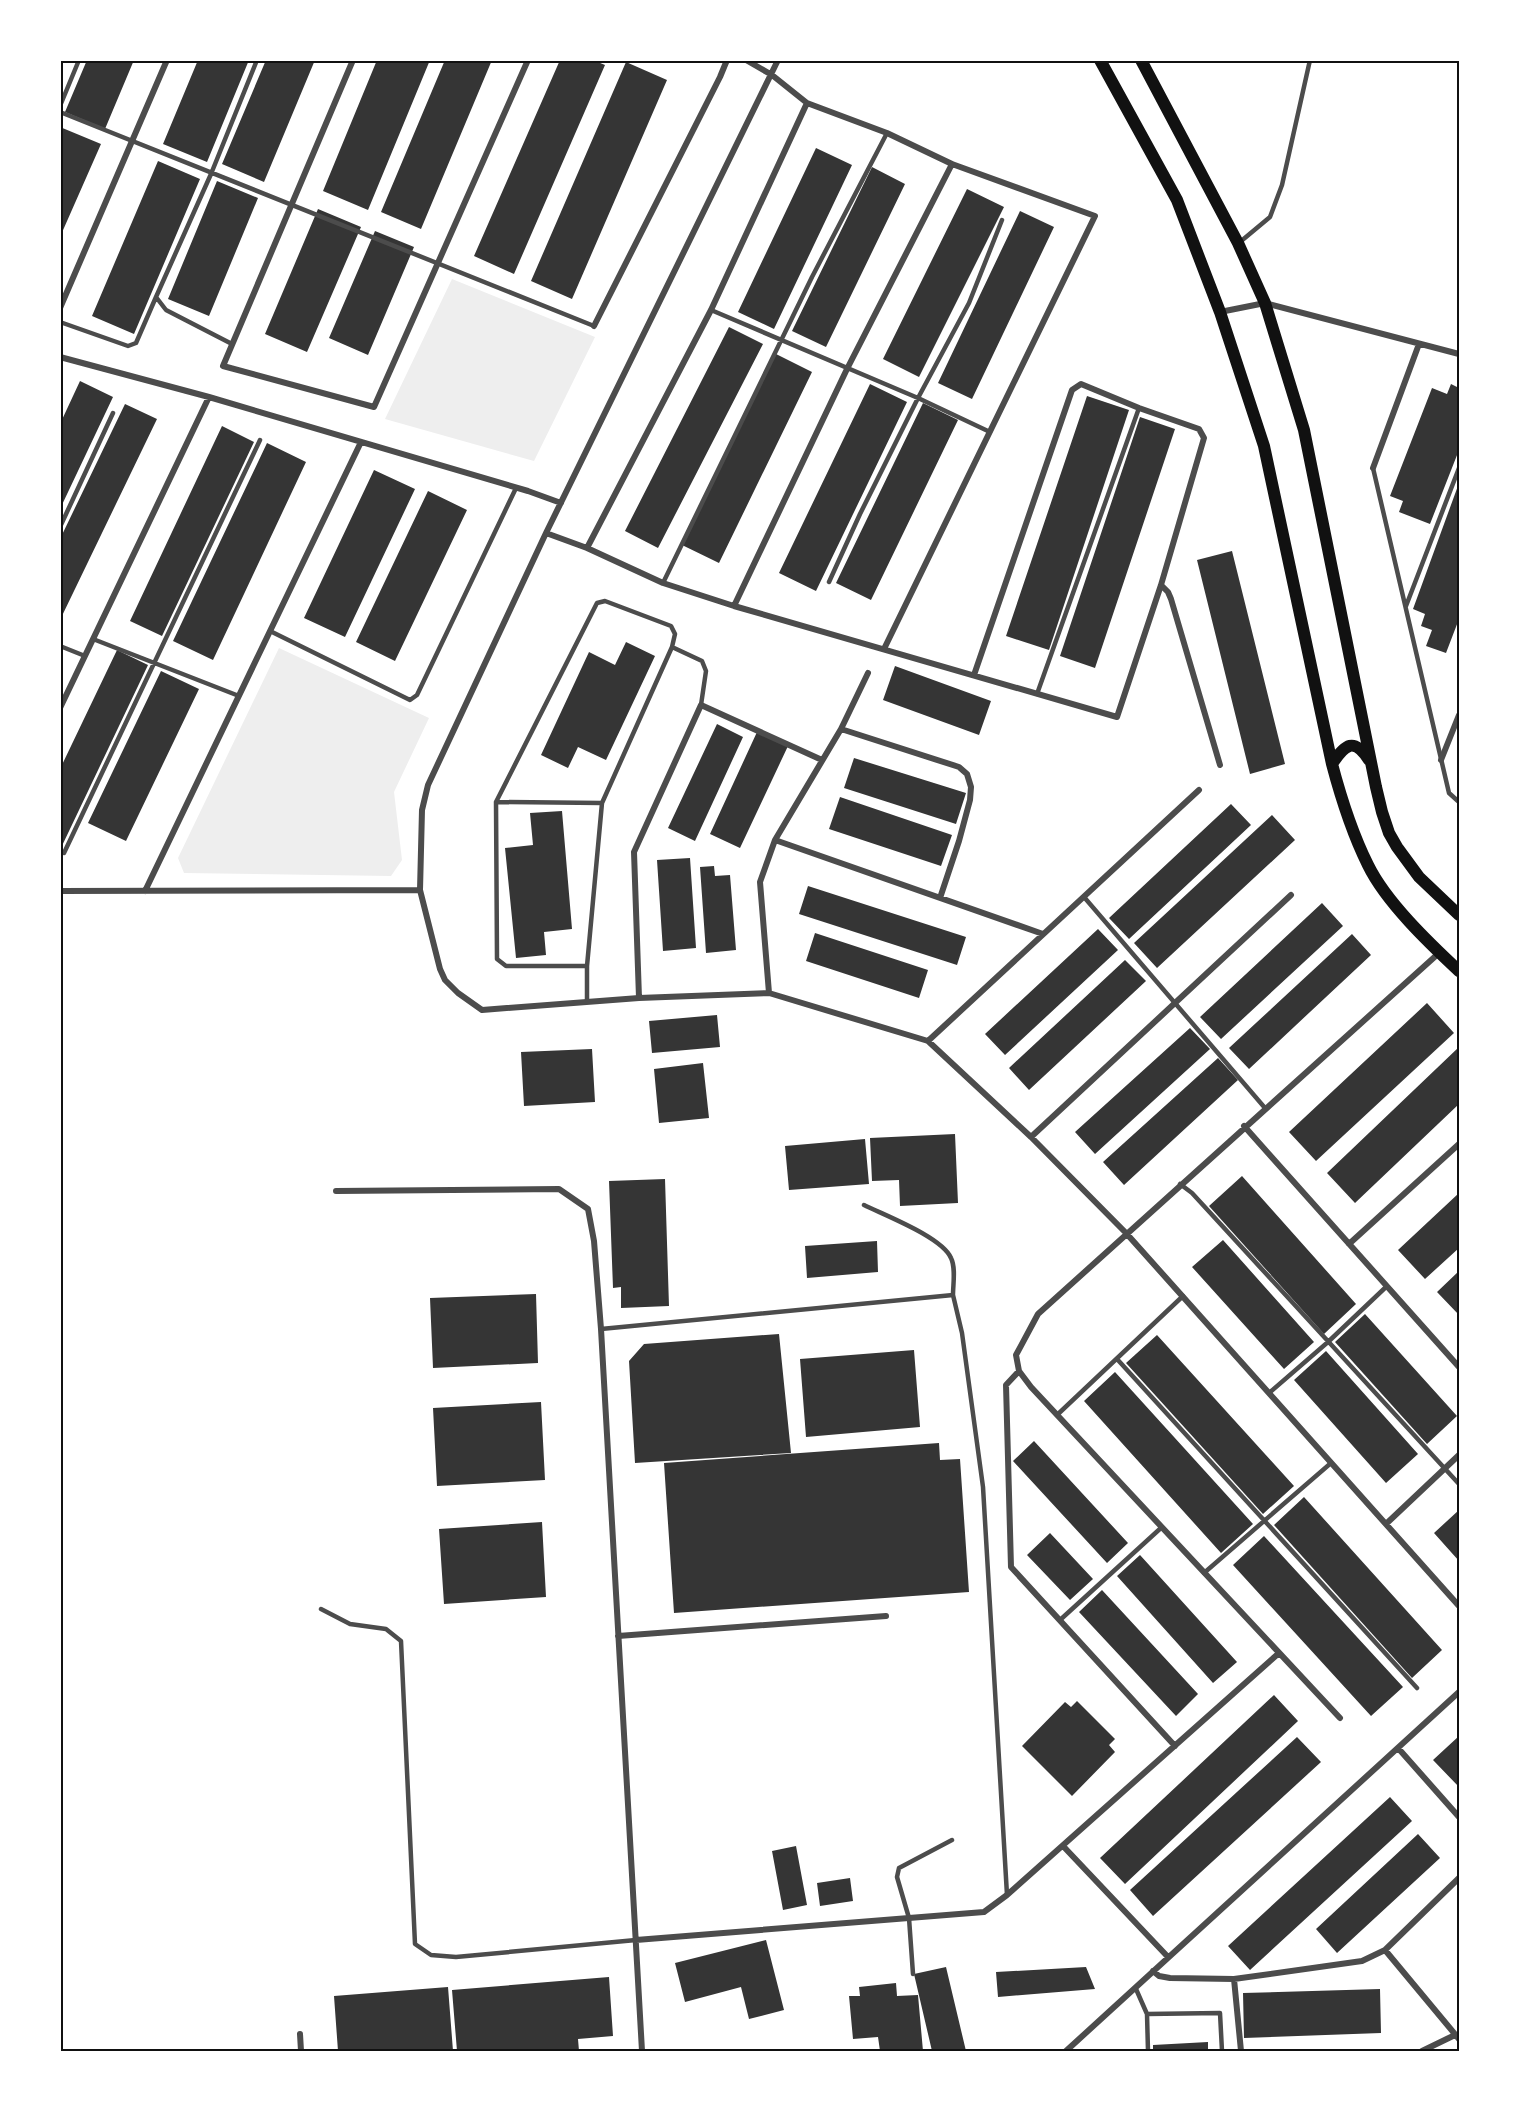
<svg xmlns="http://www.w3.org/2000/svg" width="1519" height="2111" viewBox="0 0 1519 2111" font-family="'Nunito Sans',sans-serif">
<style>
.green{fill:#eee}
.building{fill:#353535}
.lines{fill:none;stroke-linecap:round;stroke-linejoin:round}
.service{stroke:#4c4c4c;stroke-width:4.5}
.minor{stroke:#4c4c4c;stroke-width:6}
.secondary{stroke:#111;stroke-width:12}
.neatline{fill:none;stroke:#111;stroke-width:2}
</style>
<rect width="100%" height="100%" fill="#fff"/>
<path class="green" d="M452,279l143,58 -61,124 -149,-42z
M279,648l150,70 -35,74 8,68 -11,16 -207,-3 -6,-15z"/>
<path class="building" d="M87,60h47l-29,69 -40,-17z
M198,60h51l-42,102 -44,-18z
M266,60h49l-51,122 -42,-18z
M377,60h53l-62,150 -45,-19z
M445,60h47l-71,169 -40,-17z
M560,60h33l12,5 -91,209 -40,-18z
M626,62l41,18 -95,219 -41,-18z
M60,127l41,17 -41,93z
M816,148l36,17 -78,164 -36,-17z
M158,161l42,18 -66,155 -42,-18z
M872,167l33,17 -79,163 -34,-16z
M217,181l41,17 -49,118 -41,-17z
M967,189l37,18 -85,170 -36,-18z
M318,209l43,18 -54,125 -42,-18z
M1020,211l34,16 -82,172 -34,-16z
M375,231l39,16 -46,108 -39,-17z
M729,327l34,17 -105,204 -33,-17z
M776,354l36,18 -93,191 -37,-18z
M80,381l33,16 -53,112v-85z
M870,384l37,18 -91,189 -37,-18z
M1451,384l8,4v62l-29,74 -31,-12 4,-11 -13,-5 42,-108 15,6z
M1087,396l42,14 -80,240 -43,-14z
M923,403l35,17 -87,180 -35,-17z
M125,404l32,15 -97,201v-81z
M1140,417l35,12 -80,239 -35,-12z
M222,426l32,16 -92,194 -32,-15z
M267,443l39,19 -93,198 -40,-19z
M374,470l41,19 -70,148 -41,-19z
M1459,483v136l-13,34 -20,-7 6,-16 -11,-4 4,-12 -12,-5z
M428,491l39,19 -72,151 -39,-19z
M1232,551l53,213 -35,10 -53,-214z
M626,642l29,14 -49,104 -28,-13 -10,21 -27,-13 48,-103 26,13z
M117,650l31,15 -88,185v-81z
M895,666l96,35 -12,34 -96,-35z
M161,671l38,18 -73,152 -38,-18z
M717,724l26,13 -48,104 -27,-13z
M757,732l31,14 -48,102 -30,-14z
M854,758l112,35 -10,31 -112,-36z
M840,797l112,38 -11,31 -112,-37z
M1231,804l20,21 -122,114 -20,-21z
M562,811l10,118 -28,3 2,23 -30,3 -11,-110 28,-3 -3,-32z
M1272,815l23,25 -138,128 -23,-25z
M690,858l6,90 -33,3 -6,-91z
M714,866l1,10 15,-1 6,75 -30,3 -6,-86z
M808,886l158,51 -9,28 -158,-51z
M1322,903l21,23 -122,113 -21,-22z
M1098,929l20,21 -113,105 -20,-21z
M815,933l113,37 -9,28 -113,-37z
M1352,934l19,21 -122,114 -20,-21z
M1125,960l21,21 -117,109 -20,-22z
M1427,1003l27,30 -138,128 -27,-29z
M717,1015l3,32 -68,6 -3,-32z
M1190,1028l20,21 -115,105 -20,-22z
M1459,1047v57l-104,99 -28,-30z
M592,1049l3,53 -71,4 -3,-54z
M1218,1058l20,22 -114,105 -21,-23z
M703,1063l6,55 -50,5 -5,-54z
M955,1134l3,69 -58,3 -1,-26 -27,1 -2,-43z
M865,1139l4,45 -80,6 -4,-44z
M1242,1176l114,128 -32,30 -115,-128z
M665,1179l4,127 -48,2v-21l-8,1 -4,-107z
M1459,1193v55l-34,31 -27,-29z
M1223,1240l91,102 -30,27 -92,-102z
M877,1241l1,31 -71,6 -2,-32z
M1459,1271v44l-22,-23z
M536,1294l2,69 -105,5 -3,-70z
M1365,1314l92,102 -30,28 -92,-102z
M779,1334l12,119 -156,10 -6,-102 15,-17z
M1157,1335l137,151 -31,28 -137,-151z
M914,1350l6,77 -114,10 -6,-78z
M1326,1351l92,103 -32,29 -92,-103z
M1115,1372l138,152 -32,29 -137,-152z
M541,1402l4,78 -108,6 -4,-78z
M1034,1441l94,102 -21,20 -94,-102z
M939,1443l1,17 20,-1 9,133 -295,21 -10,-150z
M1304,1497l138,153 -30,28 -138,-153z
M1459,1510v51l-25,-28z
M542,1522l4,75 -102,7 -5,-75z
M1050,1533l43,46 -23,21 -43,-45z
M1264,1536l139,151 -32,29 -138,-151z
M1140,1555l97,107 -24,21 -96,-107z
M1102,1590l96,104 -22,22 -97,-104z
M1274,1695l24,26 -173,163 -25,-26z
M1077,1701l38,38 -6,6 6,7 -43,44 -50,-50 43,-44 6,5z
M1459,1736v51l-26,-27z
M1297,1737l24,25 -168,154 -23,-26z
M1390,1797l22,24 -162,149 -22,-24z
M1418,1834l22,24 -103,95 -21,-24z
M796,1846l11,59 -24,5 -11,-59z
M850,1878l3,23 -33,5 -3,-23z
M766,1940l18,70 -35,9 -8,-32 -56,15 -10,-39z
M946,1967l20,84h-34l-18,-77z
M1086,1967l9,22 -97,8 -2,-25z
M609,1977l4,59 -35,3 1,12h-122l-5,-61z
M896,1983l1,13 21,-1 5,56h-43l-2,-14 -25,2 -4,-43h11l-1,-9z
M448,1987l5,64h-115l-4,-55z
M1380,1989l1,44 -137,5 -1,-45z
M1208,2042v9h-55v-6z"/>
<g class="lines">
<path class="service" d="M60,106l19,-46
M60,112l534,214
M1240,242l30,-25 12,-32 28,-125
M711,310l207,88 72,34
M60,322l68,24 8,-3 20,-46
M232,344l-66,-34 -10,-13 55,-123 46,-114
M1373,468l76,325 10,9
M60,527l53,-114
M829,582l31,-68 58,-116 51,-95 33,-83
M663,583l149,-306 75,-144
M1406,606l53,-138
M270,631l140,69 7,-5 99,-207
M93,639l146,57
M60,646l25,10
M672,647l30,14 4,10 -5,34
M1037,694l102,-286
M496,802l101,-199 8,-2 66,25 4,8 -3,13 -70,156 -15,163v36
M64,853l196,-413
M1084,897l181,211
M587,966h-81l-9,-7 -1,-157 106,1
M1180,1184l12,9 267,291
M864,1205c20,10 78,32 87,53 5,10 2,26 2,37
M601,1329l352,-34 9,38 21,154 24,408
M1117,1359l300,329
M1269,1393l59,-51 59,-56
M1057,1415l126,-119
M1204,1573l127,-110
M321,1609l29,15 36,5 15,12 14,303 16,11 25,2 180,-17
M1060,1620l102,-93
M913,1974l-4,-56 -12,-41 2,-9 53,-28
M1136,1989l11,25 1,37
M1147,2014l73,-1 2,38"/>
<path class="minor" d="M353,60l-130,306 151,41 154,-347
M746,60l26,15 35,28 80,30 65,31 143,52 -211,433
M778,60l-232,473 -118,252 -6,25 -2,80 20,79 5,11 13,13 24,17 157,-12 130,-5 159,48 103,96 95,96 333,373
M60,308l107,-248
M1220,312l45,-9 194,51
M594,326l126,-249 7,-17
M60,357l149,40 319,94 33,12
M1373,468l46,-124
M546,533l41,15 76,35 71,23 383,111 44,-132 43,-147 -5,-9 -60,-21 -58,-24 -9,6 -98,285
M587,548l124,-238 96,-207
M1161,585l7,7 3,7 49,166
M734,606l113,-237 105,-205
M60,708l149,-311
M841,729l118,38 8,7 4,13 -1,13 -11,41 -19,57
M1441,760l18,-45
M775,840l268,94
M60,891l360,-1
M145,891l216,-449
M769,993l-9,-111 15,-42 66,-111 27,-56
M639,998l-5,-146 67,-147 121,55
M928,1041l271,-251
M1244,1126l215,241
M1031,1137l260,-242
M336,1191l223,-2 29,20 6,32 7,88 41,722
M1349,1244l110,-100
M1019,1371l-13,14 5,182 164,179
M1386,1524l73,-69
M618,1636l268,-20
M1340,1718l-309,-331 -12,-16 -3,-16 22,-41 401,-361
M1398,1748l61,69
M1063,1846l105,111
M636,1940l348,-28 23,-17 272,-242
M1385,1950l74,89
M1153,1971l6,5 11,2 64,1 128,-18 23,-11 74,-72
M1234,1979l7,72
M300,2034l1,17
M1066,2051l393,-359
M1422,2051l33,-16"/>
<path class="secondary" d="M1100,60l77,140 43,112 44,134 68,318c9,34 20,69 36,101 18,37 61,78 91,106
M1141,60l97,183 27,60 39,127 72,357 6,25 7,21 8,14 22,30 40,38
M1332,764c13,-20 22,-27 37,-4"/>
</g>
<rect width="1519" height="2111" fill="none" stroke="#ffffff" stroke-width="123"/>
<rect x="62" y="62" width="1396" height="1988" class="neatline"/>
</svg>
